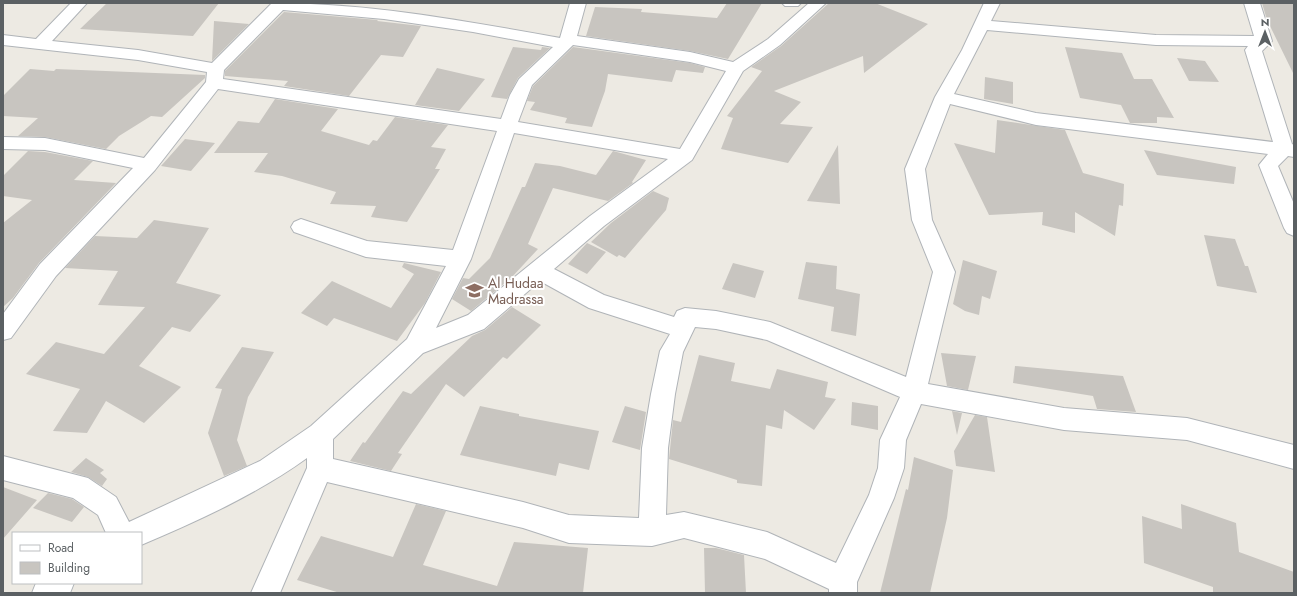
<svg xmlns="http://www.w3.org/2000/svg" width="1297" height="596" viewBox="0 0 1297 596" font-family="Jost,sans-serif">
<style>
.building{fill:#c8c5c0}
.lines{fill:none;stroke-linecap:round;stroke-linejoin:round}
.street-casing{stroke:#b0b4b8;stroke-width:2}
.street{fill:#fff;fill-rule:evenodd}
.labels{text-anchor:middle;stroke-width:4;stroke-linejoin:round;paint-order:stroke}
.education-label{font-size:14px;fill:#785e54;stroke:#fff;text-anchor:start}
</style>
<rect width="100%" height="100%" fill="#edeae3"/>
<path class="building" d="M107,3h112l-26,33 -113,-7z
M727,3h35l-34,56 -38,-8 -104,-15 9,-29 47,2 -1,3 76,6z
M829,3h46l53,21 -64,49 -1,-17 -89,35 27,11 -21,22 33,3 -25,36 -67,-14 12,-31 -6,-2 35,-45 -11,-4 30,-21z
M1262,3h32v72l-27,-55z
M284,12l94,8 -1,1 44,5 -18,31 -22,-2 -32,41 -65,-10 4,-5 -63,-5v-5z
M214,21l35,3 -37,37z
M513,47l28,3 1,-3 8,1 -32,30 -11,21 -16,-2z
M573,47l117,16 15,4 -2,6 -27,-3 -4,12 -64,-8 -3,17 -13,36 -27,-4 2,-5 -37,-8 5,-8 -8,-1 6,-15z
M1065,47l57,6 12,26h18l22,39 -17,-1v6h-27l-9,-18 -41,-7z
M1177,58l28,3 14,21 -30,-1z
M437,68l48,11 -26,32 -44,-6z
M30,69l24,2 2,-2 149,6v3l-43,39 -11,-1 -32,20 -13,13 -61,-12 -27,-1 20,-18 -35,-2v-20z
M985,77l28,5v22l-29,-5z
M275,99l63,10 -17,22 48,14 4,-5 4,1 18,-24 53,8 -17,22 15,2 -11,20h5l-33,53 -36,-5 5,-11 -46,-2 6,-12 -54,-16 -28,-4 14,-19h-54l24,-32 21,2z
M997,120l68,10 18,43 41,11 -1,22 -4,-1 -4,31 -40,-24v21l-33,-8 1,-13 -54,3 -35,-72 41,10z
M185,139l30,4 -24,28 -30,-5z
M838,145l2,59 -33,-3z
M1144,150l92,17 -2,17 -77,-9z
M28,151l17,1 48,9 -19,19 42,3 -77,80 -26,35 -10,9v-84l29,-23 -29,-4v-20z
M613,151l33,9 -14,22 1,1 -25,18 -55,-13 -25,56 10,5 -26,28 -41,34 -19,-12 11,-21 6,1 21,-21 32,-71h3l10,-24 25,3 36,9z
M653,191l16,7 -3,12 -41,48 -6,-3 -2,2 -26,-15 20,-19z
M154,220l55,8 -33,55 45,12 -31,37 -18,-5 -33,39 42,21 -37,36 -38,-22 -19,32 -34,-2 27,-42 -54,-15 30,-32 48,12 41,-47 -47,-2 20,-34 -53,-3 30,-32 42,2z
M1204,235l31,4 10,27h3l9,27 -40,-7z
M587,243l19,9 -19,22 -19,-10z
M963,260l34,11 -7,28 -8,-3 -3,19 -14,-4 -12,-7z
M806,262l31,4 -1,23 24,5 -4,42 -25,-5 3,-24 -36,-8z
M404,263l37,9 -16,31 -28,38 -63,-23 -7,8 -26,-13 31,-32 59,27 23,-34 -12,-7z
M733,263l31,8 -9,27 -33,-9z
M512,307l29,18 -34,34 -4,-2 -39,40 -18,-13 -48,69 4,1 -11,17 -41,-10 13,-19 2,1 38,-52 8,3 61,-58 13,-6z
M242,347l32,5 -26,45 -11,43 10,26 -23,10 -16,-43 14,-44 -7,-1z
M941,353l35,3 -8,34 -21,-4z
M699,355l36,8 -4,18 39,8 7,-20 51,13 -3,15 11,2 -22,31 -30,-20 -2,19 -16,-4 -4,61 -25,-3v-3l-68,-21 4,-39 8,2z
M1015,366l108,10 13,36 -39,-3 -4,-13 -80,-13z
M852,402l26,4v24l-27,-5z
M480,406l39,8v2l80,15 -10,39 -30,-7 -3,13 -96,-21z
M625,406l21,6 -6,38 -28,-8z
M952,411l10,2 -5,22z
M975,415l12,2 8,55 -39,-6 -2,-15z
M914,457l39,13 -6,48 -17,75h-50l26,-104 2,1z
M86,458l18,12 -4,3 7,6 -5,7 -14,-9 -17,-5z
M3,487l34,13 -34,39z
M48,493l24,6 12,8 -12,15 -39,-14z
M416,504l30,7 -23,54 74,21 17,-44 74,6 -5,45h-243l-43,-13 24,-44 72,21z
M1181,504l55,19 3,29 55,20v21h-81v-6l-69,-24 -2,-47 40,13z
M704,548h12l28,7 2,38h-41z"/>
<g class="lines">
<defs>
<path id="street" d="M71,3h16l-35,38 86,9 74,13 60,-60c97,0 193,18 288,35l10,-35h16l-9,33 113,16 43,10 35,-23 41,-36h17l-46,42 -37,26 -51,89 -88,66 -50,43 50,26 70,22 3,-6 8,-3 31,3 54,11 136,55 27,-105 -21,-52 -7,-51 30,-72 27,-47 22,-47h16l-9,18 165,14 98,1 -10,-33h16l12,38 -10,10 30,93 2,1v12l-6,-1 -10,10 16,38v32l-7,-3 -3,-5 -25,-63 9,-11 -232,-29 -86,-21 -25,65 7,51 23,52 -27,112 136,24 123,10 107,27v24l-107,-29 -123,-10 -143,-26 -15,36 -2,28 -10,30 -37,84v11h-28v-4l-64,-30 -81,-21 -32,8 -83,-3 -46,-15 -196,-46 -47,111h-29l56,-125v-10c-50,36 -109,63 -166,87v-12h-35l-8,-18 -25,-17 -70,-18v-24l85,22 28,19 13,25 131,-61 51,-35 96,-87 39,-73 -80,-9 -72,-25 -3,-5 3,-5 7,-3 66,22 86,9 44,-119 -279,-42 -63,81 -99,106 -45,62 -8,2v-26l37,-50 93,-96 -88,-18 -42,-1v-12l42,1 99,20 62,-76 1,-10 -69,-12 -135,-15v-10l33,4zM283,10l101,9 89,13 80,15 -34,32 -9,16 -9,24 -278,-40 1,-9zM987,30l169,15 92,1 -3,4 28,92 -237,-29 -82,-19zM573,45l117,17 36,9 -46,78 -162,-27 14,-37zM514,133l154,26 -78,57 -122,99 -32,13 35,-69zM540,281l49,27 81,26 -10,17 -9,43 -9,54 -3,70 -70,-3 -46,-13 -190,-43v-20l90,-86 61,-24zM695,327l21,2 51,11 133,57 -20,43 -2,28 -9,27 -33,68 -69,-31 -83,-20 -18,3 2,-67 7,-54 8,-42z
M782,3h19l-3,3h-13z
M36,583h38l-4,10h-38z"/>
</defs>
<use href="#street" class="street-casing"/>
<use href="#street" class="street"/>
</g>
<defs>
<symbol id="school-bare" viewBox="-9 -9 18 18"><path d="M0-5L7-2L0 1L-7-2ZM-4 1L0 2.5L4 1V4Q0 6-4 4Z" fill="#8d6e63" stroke="#fff" stroke-width="2.5" paint-order="stroke"/></symbol>
</defs>
<g fill-rule="evenodd">
<use href="#school-bare" x="462" y="278" width="25" height="25"/>
</g>
<g class="labels">
<g class="education-label">
<text x="488" y="288">Al Hudaa<tspan x="488" dy="16">Madrassa</tspan></text>
</g>
</g>
<rect width="1297" height="596" fill="none" stroke="#5b6063" stroke-width="8"/>
<rect x="12" y="532" width="130" height="52" fill="#ffffff" stroke="#bdbfc1"/>
<rect x="20" y="545" width="20" height="6" fill="#ffffff" stroke="#bdbfc1"/>
<text x="48" y="552" font-size="12" fill="#5b6063">Road</text>
<rect x="20" y="562" width="20" height="12" fill="#c8c5c0" stroke="#bdbfc1"/>
<text x="48" y="572" font-size="12" fill="#5b6063">Building</text>
<g transform="translate(1265 32)" stroke="#ffffff" stroke-width="3" paint-order="stroke">
<path d="M0-3L7 15L0 10L-7 15Z" fill="#5b6063"/>
<text y="-6" font-size="11" font-weight="bold" text-anchor="middle" fill="#5b6063">N</text>
</g>
</svg>
